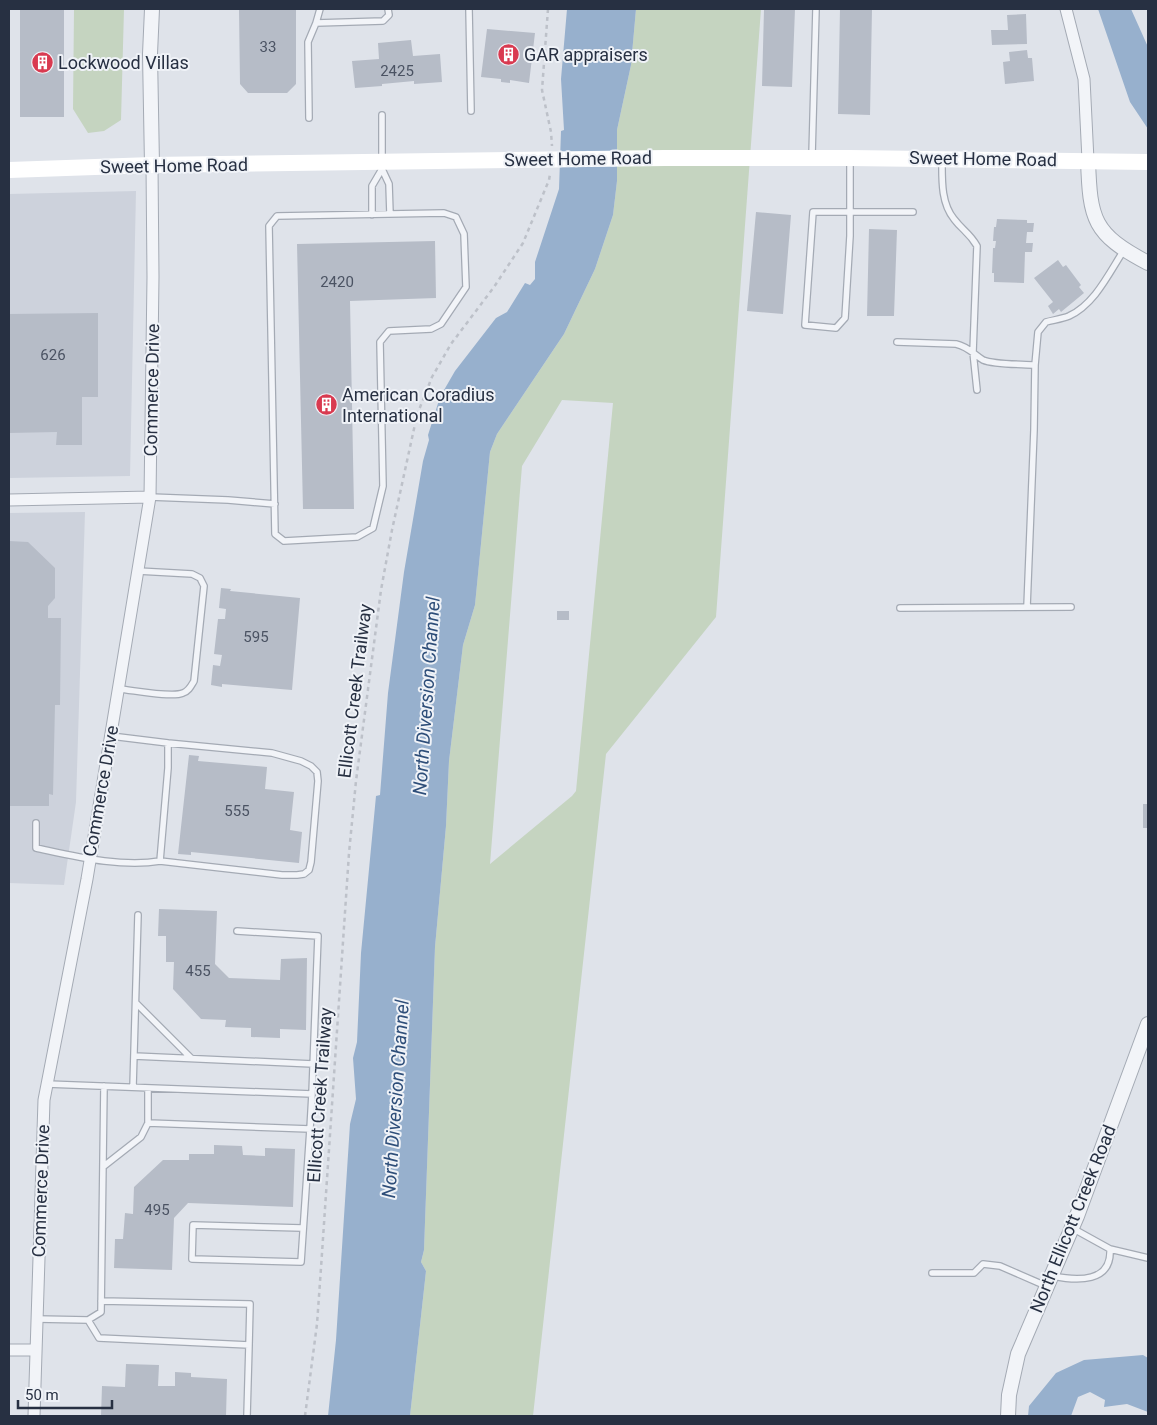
<svg xmlns="http://www.w3.org/2000/svg" width="1157" height="1425" viewBox="0 0 1157 1425" font-family="Roboto,sans-serif">
<style>
.built{fill:#cdd2dc}
.green{fill:#c5d4c0;fill-rule:evenodd}
.water{fill:#97b0cd}
.building{fill:#b6bcc7}
.lines{fill:none;stroke-linecap:round;stroke-linejoin:round}
.service-casing{stroke:#a4aab4;stroke-width:8}
.minor-casing{stroke:#a4aab4;stroke-width:13}
.tertiary-casing{stroke:#a4aab4;stroke-width:16}
.path{stroke:#bdc1c9;stroke-width:2.5;stroke-dasharray:4 4;stroke-linecap:butt}
.service{stroke:#f2f4f8;stroke-width:5.5}
.minor{stroke:#f2f4f8;stroke-width:11}
.tertiary{stroke:#f2f4f8;stroke-width:14}
.secondary{stroke:#fff;stroke-width:16}
.secondary-bridge{stroke:#fff;stroke-width:16}
.labels{text-anchor:middle;stroke-width:4;stroke-linejoin:round;paint-order:stroke}
.number-label{font-size:15px;fill:#4b5363}
.poi-label{font-size:18px;fill:#273042;stroke:#eff2f7;text-anchor:start}
.street-label{font-size:18px;fill:#273042;stroke:#eff2f7}
.water-label{font-size:19px;font-style:italic;fill:#2e4e79;stroke:#eff2f7}
</style>
<rect width="100%" height="100%" fill="#dfe3ea"/>
<path class="built" d="M136,191l-6,285 -121,2v-284z
M85,512l-9,290 -12,83 -55,-2v-370z"/>
<path class="green" d="M74,9h50l-3,111 -17,11 -16,2 -15,-24z
M636,9h125l-45,608 -110,137 -73,662h-123l16,-145 -5,-9 3,-12 11,-303 11,-121 3,-65 14,-116 12,-40 15,-153 7,-18 67,-100 31,-65 18,-54 4,-34v-51l14,-65zM562,400l51,3 -37,388 -4,5 -82,68 32,-398z"/>
<path class="water" d="M567,9h69l-5,56 -14,65v51l-4,34 -18,54 -31,65 -67,100 -7,18 -15,153 -12,40 -14,116 -3,65 -11,121 -11,303 -3,12 5,9 -16,145h-82l8,-76 14,-216 6,-25 -3,-41 4,-16 4,-89 15,-157 4,-1 8,-102 16,-121 19,-111 6,-21 -1,-5 12,-38 15,-26 41,-53 11,-6 18,-29 5,2 5,-6v-17l24,-73 2,-58 3,-1 -3,-51z
M1098,9h33l17,38v82l-18,-27z
M1143,1355l5,3v54l-21,-8 -23,3 1,-7 -15,-8 -12,5 -7,19h-43l1,-10 27,-33 28,-13z"/>
<path class="building" d="M20,9h44v108h-44z
M239,9h57v75l-9,9h-39l-8,-9z
M764,9h31l-3,78 -30,-1z
M840,9h32l-2,106 -32,-1z
M1026,14l1,30 -35,1 -1,-15h17l-1,-15z
M487,29l48,4 -6,50 -19,-3v3l-9,-1v-3l-20,-2z
M411,40l2,16 27,-2 2,28 -28,2v-3l-32,3v2l-27,2 -3,-27 27,-2 -1,-16z
M1027,50l1,8h4l2,23 -29,3 -2,-22 7,-1 -1,-9z
M756,212l35,3 -8,99 -36,-3z
M997,219l30,1v3h7l-1,9h-6l-1,11h7l-1,9h-7l-1,31 -30,-1v-9h-2l1,-25h2l1,-7h-3l1,-14h2z
M869,229l28,1 -3,86h-27z
M435,241l1,57 -86,3 4,208h-51l-6,-265z
M1058,260l5,7 3,-2 15,20 -2,2 5,6 -23,19 -2,-3 -6,5 -5,-8 5,-4 -19,-24z
M98,313v84h-16v48h-26l1,-13 -48,1v-119z
M9,541l19,1 27,26v30l-7,8v12h13l-1,87h-5l-2,90 -4,-1v12h-40z
M221,588l10,1 -1,2 70,7 -8,92 -70,-6v3l-11,-2 2,-20 7,1 2,-11 -8,-1 4,-35h7l1,-10 -7,-1z
M557,611h12v9h-12z
M189,755l10,1 -1,5 69,6 -2,22 29,3 -4,38 12,2 -3,31 -108,-11v3l-13,-1z
M1143,804h5v24h-5z
M159,909l58,2 -2,53 14,14 51,2 1,-21 26,-1 -1,72 -26,-1v9l-29,-1v-9l-26,-1 1,-7 -25,-1 -28,-30 1,-27h-8v-26h-8z
M214,1145l28,1 1,9 22,1v-8l30,1 -2,58 -105,-4 -14,15 -2,52 -58,-2 1,-29h8l2,-26 8,1 1,-27 29,-27h26v-6h25z
M126,1364l33,1 -1,21h17v-14l16,1v4l36,2 -1,37h-125l1,-30 23,1z"/>
<g class="lines">
<defs>
<path id="service" d="M469,9l2,102
M316,23l4,-14
M382,115v46
M309,118l-1,-76 8,-19 67,-2 6,-6 -1,-6
M812,155l4,-146
M850,160v76l-5,82 -9,10 -31,-3 8,-113h100
M942,161c0,19 -1,42 12,58 9,12 15,13 23,27l-4,106 4,38
M444,213l12,4 8,17 2,53 -25,37 -10,5 -42,2 -9,11 3,144 -10,42 -16,9 -73,4 -9,-7 -6,-308 8,-10z
M372,215v-29l10,-17 7,15 1,30
M897,342l59,2c13,3 17,10 27,16 12,5 38,4 52,5
M150,497l78,3 47,4
M1027,607l7,-177 1,-65 3,-33 8,-10c7,-2 16,-3 23,-6 26,-12 40,-43 55,-66
M900,608l171,-1
M119,689c13,1 53,9 64,4 6,-2 8,-7 11,-12l10,-95 -4,-8 -8,-4 -54,-3
M36,823v25c38,8 86,20 124,13l8,-93v-25l-57,-7
M160,861l122,14h15l7,-1 5,-4 2,-8 7,-81 -1,-9 -6,-6 -10,-5 -29,-8 -104,-10
M136,1003l55,55
M134,1056l179,8
M47,1084l265,10 6,-158 -81,-5
M133,1087l5,-172
M148,1123l162,6 -9,133 -109,-3 1,-34 109,3
M310,1129l2,-35
M104,1166l37,-29 7,-14v-35
M1110,1249l38,9
M932,1273h42l9,-9 17,2 46,20
M1053,1276c24,5 59,7 57,-27l-38,-21
M101,1301l149,3 -1,41
M37,1319l51,1 13,-8 3,-226
M88,1320l11,18 150,7 -2,71"/>
<path id="minor" d="M1066,9l18,70 4,81
M9,500l141,-3
M9,1350h27
M34,1416l10,-316 43,-221 63,-382 3,-220 -1,-112"/>
<path id="tertiary" d="M1088,160c2,60 5,74 60,103
M152,165l-2,-111 2,-45
M1008,1416l1,-21 9,-41 59,-138 71,-192"/>
</defs>
<use href="#service" class="service-casing"/>
<use href="#minor" class="minor-casing"/>
<use href="#tertiary" class="tertiary-casing"/>
<path class="path" d="M548,9l-6,81 9,42 1,14
M305,1416l12,-92 4,-56 28,-415 7,-72 25,-191 11,-60 25,-115 15,-38 19,-33 43,-57 29,-44 26,-63 1,-6"/>
<use href="#service" class="service"/>
<use href="#minor" class="minor"/>
<use href="#tertiary" class="tertiary"/>
<path class="secondary" d="M665,158h185l298,4
M9,170l143,-5 360,-5"/>
<path class="secondary-bridge" d="M512,160l153,-2"/>
</g>
<defs>
<symbol id="building-disc" viewBox="-11 -11 22 22"><circle r="9.5" fill="#d93a50" stroke="#eff2f7"/><path d="M-4-6H4V6H1V3H-1V6H-4ZM-2.5-4.3h1.7v1.8h-1.7ZM.8-4.3h1.7v1.8H.8ZM-2.5-1h1.7V.8h-1.7ZM.8-1h1.7V.8H.8Z" fill="#fff"/></symbol>
</defs>
<g fill-rule="evenodd">
<use href="#building-disc" x="496" y="42" width="25" height="25"/>
<use href="#building-disc" x="30" y="50" width="25" height="25"/>
<use href="#building-disc" x="314" y="392" width="25" height="25"/>
</g>
<g class="labels">
<g class="number-label">
<text x="268" y="52">33</text>
<text x="397" y="76">2425</text>
<text x="337" y="287">2420</text>
<text x="53" y="360">626</text>
<text x="256" y="642">595</text>
<text x="237" y="816">555</text>
<text x="198" y="976">455</text>
<text x="157" y="1215">495</text>
</g>
<g class="poi-label">
<text x="524" y="61">GAR appraisers</text>
<text x="58" y="69">Lockwood Villas</text>
<text x="342" y="401">American Coradius<tspan x="342" dy="21">International</tspan></text>
</g>
<g class="street-label">
<text transform="translate(578 159) rotate(-1)" y="6">Sweet Home Road</text>
<text transform="translate(983 159) rotate(1)" y="6">Sweet Home Road</text>
<text transform="translate(174 166) rotate(-1)" y="6">Sweet Home Road</text>
<text transform="translate(152 390) rotate(-89)" y="6">Commerce Drive</text>
<text transform="translate(355 691) rotate(-83)" y="6">Ellicott Creek Trailway</text>
<text transform="translate(101 791) rotate(-80)" y="6">Commerce Drive</text>
<text transform="translate(320 1095) rotate(-86)" y="6">Ellicott Creek Trailway</text>
<text transform="translate(41 1191) rotate(-88)" y="6">Commerce Drive</text>
<text transform="translate(1073 1219) rotate(-68)" y="6">North Ellicott Creek Road</text>
</g>
<g class="water-label">
<text transform="translate(426 696) rotate(-86)" y="7">North Diversion Channel</text>
<text transform="translate(395 1099) rotate(-86)" y="7">North Diversion Channel</text>
</g>
</g>
<rect width="1157" height="1425" fill="none" stroke="#273042" stroke-width="20"/>
<path d="M18 1400v8h94v-8" fill="none" stroke="#273042" stroke-width="2.5"/>
<text x="25" y="1400" font-size="15" fill="#273042" stroke="#eff2f7" stroke-width="4" paint-order="stroke">50 m</text>
</svg>
